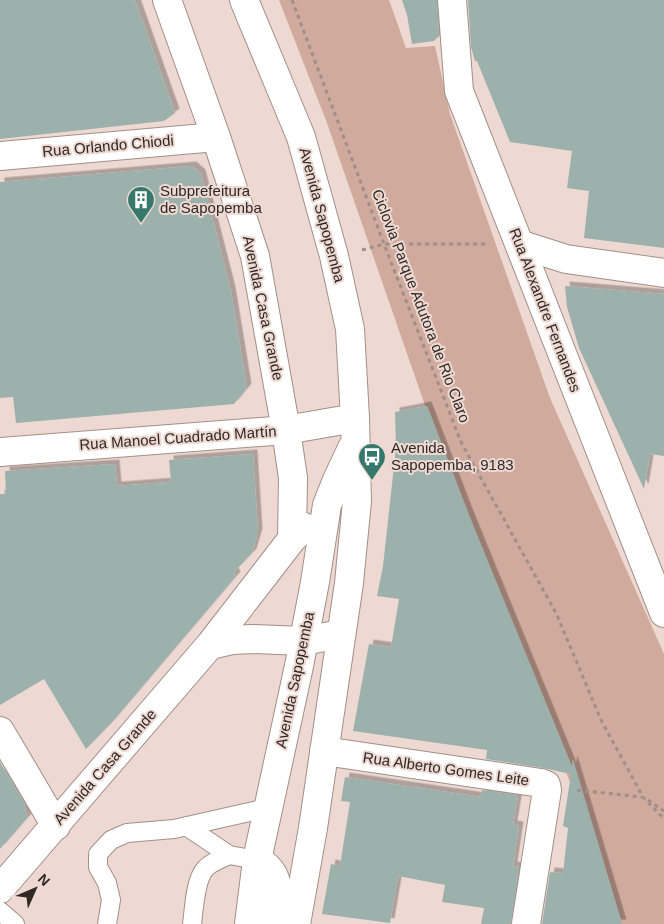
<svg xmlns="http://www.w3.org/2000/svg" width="664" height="924" viewBox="0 0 664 924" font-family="Arial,sans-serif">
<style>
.green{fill:#d0aa9c}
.building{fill:#9cb1ac;filter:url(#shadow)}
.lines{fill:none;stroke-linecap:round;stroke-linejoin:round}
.service-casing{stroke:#a28f88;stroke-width:20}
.minor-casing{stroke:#a28f88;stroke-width:30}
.secondary-casing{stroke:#a28f88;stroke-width:30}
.path{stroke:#9e8f8a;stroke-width:3;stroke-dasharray:4 4;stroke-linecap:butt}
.service{stroke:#fff;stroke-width:18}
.minor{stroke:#fff;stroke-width:28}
.secondary{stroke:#fff;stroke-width:28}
.labels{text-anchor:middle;stroke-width:4;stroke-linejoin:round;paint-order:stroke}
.street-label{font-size:15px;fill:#302825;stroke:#edd9d2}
.poi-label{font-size:15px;fill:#302825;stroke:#edd9d2;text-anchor:start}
</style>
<defs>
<filter id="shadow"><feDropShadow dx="4.5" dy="-4.5" stdDeviation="0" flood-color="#0004"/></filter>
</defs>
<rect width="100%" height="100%" fill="#edd9d2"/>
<path class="green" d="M279,0h110l17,48 29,-2 15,68 100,284 114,256v270h-47l-44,-134 -128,-327 -118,-340z"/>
<path class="building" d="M0,0h135l40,113 -11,8 -164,18z
M402,0h35l2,36 -5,5 -22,3 -5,-29z
M468,0h196v248l-80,-10 5,-47 -22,-3 5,-37 -62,-9 -33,-81h-2l-4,-14z
M192,166l9,8 30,117 16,97 -13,16 -218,19 -3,-26 -13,1v-216z
M565,286l99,8v162l-14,-2 -6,35 -65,-141 -12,-41z
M427,406l43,112 102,249 1,-7 49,164h-80l8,-52 13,1 5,-45 -5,-2 8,-52 -28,-6 -57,-9 1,-9 -134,-19 16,-87 22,3 8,-48 -22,-3 6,-30 13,-118 -1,-36z
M253,454l5,79 -6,20 -18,19 2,4 -124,146 -26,27 -42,-70 -44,26v-211h6l-1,-23 110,-7 2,22 54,-4 -2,-22z
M0,762l24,41 3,15 -27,31z
M345,777l136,20 1,-7 36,5 -5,30 6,1 -6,40 6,1 -8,57h-30l3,-16 -42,-6 3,-17 -47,-9 -8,47 -68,-9 9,-50 9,2 10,-64 -9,-1z"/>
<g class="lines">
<defs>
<path id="service" d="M186,826l43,29 28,5
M0,911l15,13
M107,924l4,-24 -4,-17 -9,-16v-13l13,-14 16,-7 47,-4 93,-21
M192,924c2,-14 3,-44 13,-55 6,-7 16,-10 24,-14"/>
<path id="minor" d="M167,0l49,137 39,119 31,174 7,48 -1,61
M452,0l7,91 205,522
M0,156l216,-19
M519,244l47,15 98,14
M0,452l286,-22 69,-12
M210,645l22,-5 20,-1 51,2 38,-7
M0,731l56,95
M324,751l217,32 5,2 1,5 -21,134
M0,889l210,-244 82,-106 12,-12"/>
<path id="secondary" d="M244,0l57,137 33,119 16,73 5,89 2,83 -8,82 -36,245 -17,96
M257,860c27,14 20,38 18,64
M249,924l8,-64 42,-194 16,-84 12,-77 10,-25 15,-32"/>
</defs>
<use href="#service" class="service-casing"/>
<use href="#minor" class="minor-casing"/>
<use href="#secondary" class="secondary-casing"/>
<path class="path" d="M292,0l92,244 77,198 96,173 44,105 42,77 21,22
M362,250l22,-6h103
M577,790l65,7
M648,800l16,11"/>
<use href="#service" class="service"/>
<use href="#minor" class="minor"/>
<use href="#secondary" class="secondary"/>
</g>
<defs>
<symbol id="building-pin" viewBox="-11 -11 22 30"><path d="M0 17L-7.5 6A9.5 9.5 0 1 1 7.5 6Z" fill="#36796c" stroke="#edd9d2"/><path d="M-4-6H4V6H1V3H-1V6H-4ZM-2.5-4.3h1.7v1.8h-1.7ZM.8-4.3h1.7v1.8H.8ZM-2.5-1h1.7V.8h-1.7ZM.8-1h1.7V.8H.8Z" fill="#fff"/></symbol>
<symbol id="bus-pin" viewBox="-11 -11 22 30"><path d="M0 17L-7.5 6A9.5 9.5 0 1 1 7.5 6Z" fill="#36796c" stroke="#edd9d2"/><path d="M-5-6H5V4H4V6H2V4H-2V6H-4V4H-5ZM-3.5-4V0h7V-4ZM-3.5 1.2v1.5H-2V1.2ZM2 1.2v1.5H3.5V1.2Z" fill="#fff"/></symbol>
</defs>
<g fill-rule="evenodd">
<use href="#building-pin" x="125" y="184" width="32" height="43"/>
<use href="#bus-pin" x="356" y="441" width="32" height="43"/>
</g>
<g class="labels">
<g class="street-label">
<text transform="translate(108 146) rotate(-5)" y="5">Rua Orlando Chiodi</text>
<text transform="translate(322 215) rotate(75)" y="5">Avenida Sapopemba</text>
<text transform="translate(421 306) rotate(69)" y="5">Ciclovia Parque Adutora de Rio Claro</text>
<text transform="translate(263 308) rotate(78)" y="5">Avenida Casa Grande</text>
<text transform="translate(545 310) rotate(69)" y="5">Rua Alexandre Fernandes</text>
<text transform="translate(178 438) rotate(-4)" y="5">Rua Manoel Cuadrado Martín</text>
<text transform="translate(295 680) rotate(-78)" y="5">Avenida Sapopemba</text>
<text transform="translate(105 767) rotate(-49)" y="5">Avenida Casa Grande</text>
<text transform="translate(446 769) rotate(8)" y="5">Rua Alberto Gomes Leite</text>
</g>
<g class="poi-label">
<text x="160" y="196">Subprefeitura<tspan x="160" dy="17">de Sapopemba</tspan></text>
<text x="391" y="453">Avenida<tspan x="391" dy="17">Sapopemba, 9183</tspan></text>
</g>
</g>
<g transform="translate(35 889) rotate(45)" stroke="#edd9d2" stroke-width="4" paint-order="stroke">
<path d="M0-4L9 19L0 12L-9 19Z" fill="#302825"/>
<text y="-8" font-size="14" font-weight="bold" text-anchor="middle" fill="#302825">N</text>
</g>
</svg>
